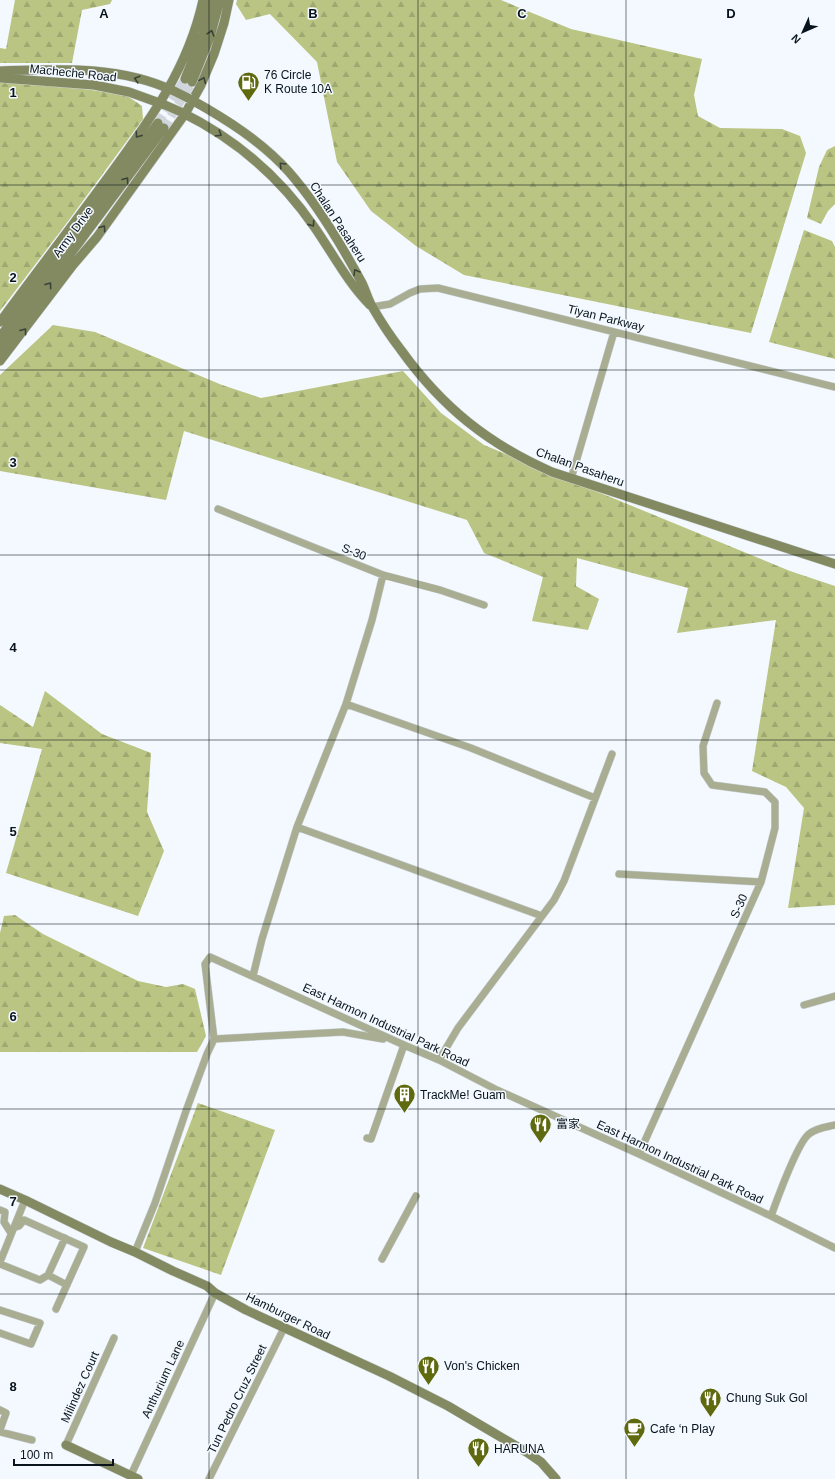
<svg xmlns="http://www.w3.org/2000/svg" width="835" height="1479" viewBox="0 0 835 1479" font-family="Arial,'Noto Sans SC',sans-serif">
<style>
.forest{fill:url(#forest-firs)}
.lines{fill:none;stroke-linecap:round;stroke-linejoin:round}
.secondary-tunnel{stroke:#d0d6dc;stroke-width:9;stroke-dasharray:9 4.5;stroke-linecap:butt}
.street-casing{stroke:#cdd4da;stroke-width:8}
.secondary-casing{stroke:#cdd4da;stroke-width:10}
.street{stroke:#a9ae93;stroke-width:7}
.secondary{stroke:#838a61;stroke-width:9}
.secondary-bridge-casing{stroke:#cdd4da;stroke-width:10;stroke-linecap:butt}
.secondary-bridge{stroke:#838a61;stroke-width:9}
.oneway{stroke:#394337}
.grid{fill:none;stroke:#08131b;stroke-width:1;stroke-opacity:0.55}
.labels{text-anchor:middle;stroke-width:3;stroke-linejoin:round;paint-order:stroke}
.street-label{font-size:12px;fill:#08131b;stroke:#f3f9fe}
.poi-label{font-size:12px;fill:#08131b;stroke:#f3f9fe;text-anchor:start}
.grid-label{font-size:13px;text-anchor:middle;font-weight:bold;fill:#08131b;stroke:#f3f9fe;stroke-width:3;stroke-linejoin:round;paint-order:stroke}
</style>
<defs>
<pattern id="forest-firs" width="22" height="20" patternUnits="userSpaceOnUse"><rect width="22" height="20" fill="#bac483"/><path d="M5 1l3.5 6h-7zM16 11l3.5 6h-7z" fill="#9ea871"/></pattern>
</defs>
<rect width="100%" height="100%" fill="#f3f9fe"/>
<path class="forest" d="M15,0h97l-2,4 -28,6 -10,53h-72v-15l6,1z
M237,0h264l70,29 131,30 -8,36 4,21 22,12 62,1 18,7 6,17 -55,180 -287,-58 -48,-29 -45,-35 -34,-49 -20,-100 -47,-48 -24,6 -10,-16z
M0,81l64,5 62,9 16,11 1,13 -74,101 -69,91z
M835,146v58l-7,7 -7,13 -14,-6 12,-51 8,-17z
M804,230l28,11 3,6v112l-66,-17z
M53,325l42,7 127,53 39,13 142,-27 38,42 43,32 306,126 45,15v319l-47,3 16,-100 -18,-21 -34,-16 24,-151 -99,13 11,-45 -111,-30 -1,28 23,13 -11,31 -56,-9 11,-44 -59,-24 -17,-33 -283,-89 -18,69 -166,-29v-96z
M45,691l57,43 49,19 -4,59 17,39 -26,65 -132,-43 36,-124 -42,-6v-38l33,22z
M15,915l28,19 95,47 28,6 17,-3 12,5 11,47 -9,16h-197v-119l4,-17z
M198,1103l77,27 -54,145 -78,-27z"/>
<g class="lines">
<path class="secondary-tunnel" d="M158,123l27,-44
M164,128l28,-46"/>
<defs>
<path id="street" d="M372,307l18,-3 20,-11 10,-4 18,-1 397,99
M571,479l43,-147
M218,509l165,66 57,15 44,15
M346,704l125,44 124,50
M297,827l245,89
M619,874l142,8
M253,976l9,-37 35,-112 49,-123 26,-84 11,-45
M804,1005l31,-9
M214,1039l129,-7 40,7
M439,1060l19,-32 96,-128 10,-19 48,-127
M367,1138l4,1 33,-94 -3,-1
M639,1154l122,-272 14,-54v-26l-10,-10 -53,-7 -8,-12 -1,-27 14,-43
M0,1210l5,2 -1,10 7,11
M771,1216c6,-16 26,-73 38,-82 7,-6 17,-7 26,-9
M13,1228l6,-2 5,-6 60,27 -28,62
M65,1238l-17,37 19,10
M135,1252l20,-49 31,-92 21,-57 7,-15 -9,-75 5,-7 194,88 35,15 58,30 142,64 132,62 64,32
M382,1259l34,-63
M0,1262l25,-62
M0,1264l40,16 8,-5
M0,1310l40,13 -9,21 -31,-11
M0,1410l6,3 -6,17
M0,1432l32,8
M66,1445l48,-107
M131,1475l84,-182
M209,1479l75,-151"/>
<path id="secondary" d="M0,71c59,-2 119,-6 174,20
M0,78l94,7 35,7 36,13
M185,79l18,-45 9,-34
M192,82l18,-45 10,-37
M190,99c36,20 71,42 99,73 29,33 52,72 73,111 4,8 6,17 11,25 8,14 18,29 28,42 41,57 87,94 151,122l283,92
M181,112c55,27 100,66 134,116 18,26 33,55 55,77
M0,322c36,-49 73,-97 109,-146 41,-56 79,-107 94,-176
M0,337l158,-214
M0,349l164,-221
M0,361l73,-96 24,-28 88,-123 16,-29 13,-31 10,-31 5,-23
M0,1189l25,11 86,42 24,10 38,19 34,15 8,7 31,17 143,66 59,30 80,47 13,9 15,17
M66,1445l72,34"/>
</defs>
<use href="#street" class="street-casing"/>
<use href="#secondary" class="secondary-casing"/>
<use href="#street" class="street"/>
<use href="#secondary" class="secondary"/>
<defs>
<path id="secondary-bridge" d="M174,91l16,8
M165,105l16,7"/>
</defs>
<use href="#secondary-bridge" class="secondary-bridge-casing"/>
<use href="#secondary-bridge" class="secondary-bridge"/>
</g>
<defs><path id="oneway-chevron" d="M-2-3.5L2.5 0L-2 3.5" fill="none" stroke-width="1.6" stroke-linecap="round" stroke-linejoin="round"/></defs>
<g class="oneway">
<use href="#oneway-chevron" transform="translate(211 33) rotate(-73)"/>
<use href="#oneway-chevron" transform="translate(137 79) rotate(-164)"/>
<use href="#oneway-chevron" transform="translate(203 80) rotate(-66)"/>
<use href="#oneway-chevron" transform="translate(219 134) rotate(32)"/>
<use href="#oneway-chevron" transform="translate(138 135) rotate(126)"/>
<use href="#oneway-chevron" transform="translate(282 165) rotate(-134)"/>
<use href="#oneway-chevron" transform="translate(126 180) rotate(-54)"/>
<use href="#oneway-chevron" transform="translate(312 224) rotate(55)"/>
<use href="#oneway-chevron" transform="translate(103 228) rotate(-54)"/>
<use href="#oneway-chevron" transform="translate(356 272) rotate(-121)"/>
<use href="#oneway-chevron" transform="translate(49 285) rotate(-54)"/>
<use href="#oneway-chevron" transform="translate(24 331) rotate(-53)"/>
</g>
<path class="grid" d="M209,0v1479M418,0v1479M626,0v1479M0,185h835M0,370h835M0,555h835M0,740h835M0,924h835M0,1109h835M0,1294h835"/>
<defs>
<symbol id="fuel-pin" viewBox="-11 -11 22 30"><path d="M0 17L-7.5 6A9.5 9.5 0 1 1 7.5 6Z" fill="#5f690e" stroke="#f3f9fe"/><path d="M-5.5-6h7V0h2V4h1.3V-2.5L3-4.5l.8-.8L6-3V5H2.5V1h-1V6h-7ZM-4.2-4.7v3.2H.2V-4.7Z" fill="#fff"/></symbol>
<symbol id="building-pin" viewBox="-11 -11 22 30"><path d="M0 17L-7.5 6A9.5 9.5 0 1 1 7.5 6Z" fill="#5f690e" stroke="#f3f9fe"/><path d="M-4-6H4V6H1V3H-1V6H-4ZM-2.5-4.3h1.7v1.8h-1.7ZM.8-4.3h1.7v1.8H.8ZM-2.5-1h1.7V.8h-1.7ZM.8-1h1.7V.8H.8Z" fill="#fff"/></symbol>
<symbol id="restaurant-pin" viewBox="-11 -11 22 30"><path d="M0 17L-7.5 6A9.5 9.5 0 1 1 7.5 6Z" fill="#5f690e" stroke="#f3f9fe"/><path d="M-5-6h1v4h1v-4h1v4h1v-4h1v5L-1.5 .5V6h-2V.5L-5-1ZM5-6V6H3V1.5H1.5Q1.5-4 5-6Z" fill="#fff"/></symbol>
<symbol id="cafe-pin" viewBox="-11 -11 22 30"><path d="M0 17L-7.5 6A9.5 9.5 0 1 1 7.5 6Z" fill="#5f690e" stroke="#f3f9fe"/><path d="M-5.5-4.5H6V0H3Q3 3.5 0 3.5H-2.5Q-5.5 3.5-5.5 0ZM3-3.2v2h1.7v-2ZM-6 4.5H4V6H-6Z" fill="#fff"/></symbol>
</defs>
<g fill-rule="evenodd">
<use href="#fuel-pin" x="236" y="70" width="25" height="34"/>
<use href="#building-pin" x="392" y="1082" width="25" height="34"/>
<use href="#restaurant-pin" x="528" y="1112" width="25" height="34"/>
<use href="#restaurant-pin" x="416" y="1354" width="25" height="34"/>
<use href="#restaurant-pin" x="698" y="1386" width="25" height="34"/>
<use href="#cafe-pin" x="622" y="1416" width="25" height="34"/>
<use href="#restaurant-pin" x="466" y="1436" width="25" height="34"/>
</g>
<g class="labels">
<g class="street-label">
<text transform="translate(73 73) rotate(6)" y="4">Macheche Road</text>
<text transform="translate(338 222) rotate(57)" y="4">Chalan Pasaheru</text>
<text transform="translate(73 232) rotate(-54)" y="4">Army Drive</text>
<text transform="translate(606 318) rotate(14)" y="4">Tiyan Parkway</text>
<text transform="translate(580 467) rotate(20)" y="4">Chalan Pasaheru</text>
<text transform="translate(354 552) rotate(22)" y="4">S-30</text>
<text transform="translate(739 906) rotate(-66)" y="4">S-30</text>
<text transform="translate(386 1025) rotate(25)" y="4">East Harmon Industrial Park Road</text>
<text transform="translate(680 1162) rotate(25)" y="4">East Harmon Industrial Park Road</text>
<text transform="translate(288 1316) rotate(26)" y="4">Hamburger Road</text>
<text transform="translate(163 1379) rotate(-65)" y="4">Anthurium Lane</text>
<text transform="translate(80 1387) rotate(-66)" y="4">Milindez Court</text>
<text transform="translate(237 1399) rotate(-64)" y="4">Tun Pedro Cruz Street</text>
</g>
<g class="poi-label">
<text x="264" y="79">76 Circle<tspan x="264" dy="14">K Route 10A</tspan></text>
<text x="420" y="1099">TrackMe! Guam</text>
<text x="556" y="1128">富家</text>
<text x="444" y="1370">Von's Chicken</text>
<text x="726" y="1402">Chung Suk Gol</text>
<text x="650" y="1433">Cafe ‘n Play</text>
<text x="494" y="1453">HARUNA</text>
</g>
</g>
<g class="grid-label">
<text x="104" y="18">A</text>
<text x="313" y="18">B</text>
<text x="522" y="18">C</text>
<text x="731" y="18">D</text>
<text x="13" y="97">1</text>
<text x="13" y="282">2</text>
<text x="13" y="467">3</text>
<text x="13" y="652">4</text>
<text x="13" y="836">5</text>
<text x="13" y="1021">6</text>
<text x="13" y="1206">7</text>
<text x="13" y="1391">8</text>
</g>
<g transform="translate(803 32) rotate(225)" stroke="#f3f9fe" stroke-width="3" paint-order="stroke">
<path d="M0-3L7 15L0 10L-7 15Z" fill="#08131b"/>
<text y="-6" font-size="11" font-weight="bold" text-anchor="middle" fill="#08131b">N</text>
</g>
<path d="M14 1459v6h99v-6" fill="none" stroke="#08131b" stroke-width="2"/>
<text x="20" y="1459" font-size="12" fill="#08131b" stroke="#f3f9fe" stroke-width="3" paint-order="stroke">100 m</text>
</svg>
